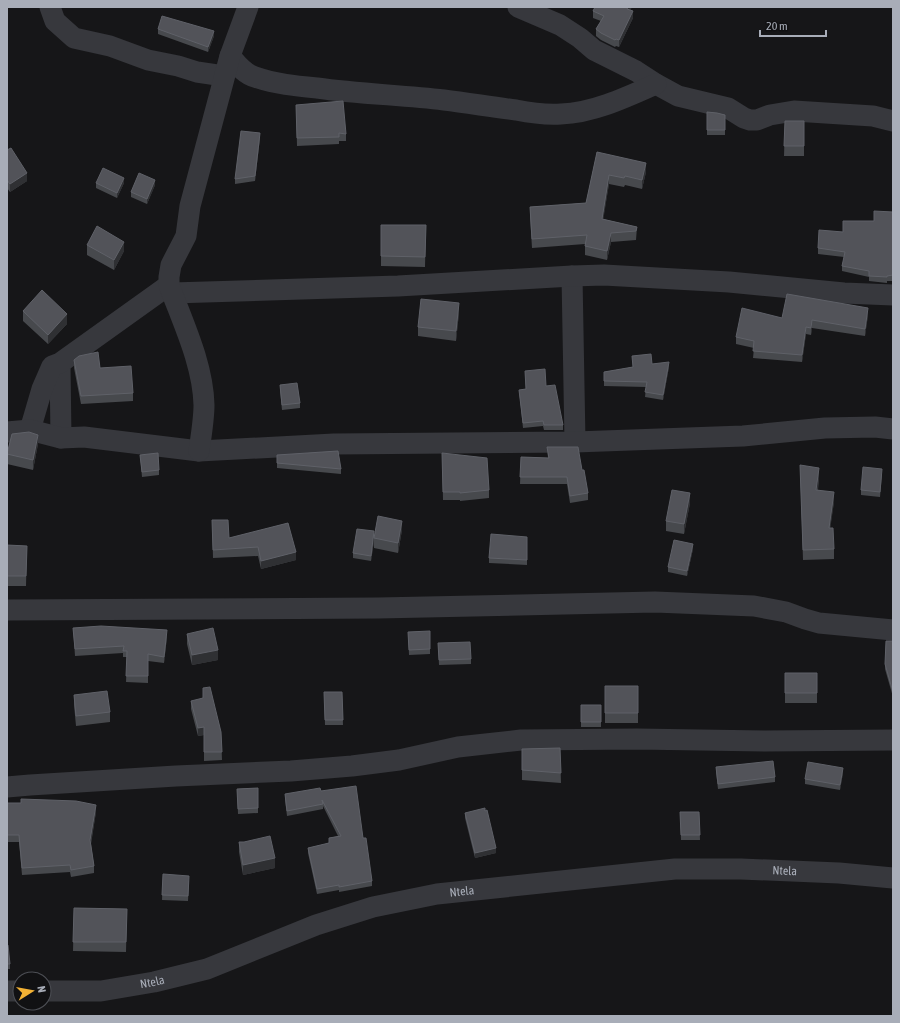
<svg xmlns="http://www.w3.org/2000/svg" width="900" height="1023" viewBox="0 0 900 1023" font-family="'Asap Condensed',sans-serif">
<style>
.lines{fill:none;stroke-linecap:round;stroke-linejoin:round}
.minor{stroke:#37383d;stroke-width:21}
.wall{fill:#47494d}
.shaded-wall{fill:#2f3033}
.building{fill:#525359;stroke:#5f6168}
.labels{text-anchor:middle;stroke-width:4;stroke-linejoin:round;paint-order:stroke}
.street-label{font-size:12px;fill:#a8adb8;stroke:#111113}
</style>
<rect width="100%" height="100%" fill="#161618"/>
<g class="lines">
<g class="minor">
<path d="M50,7l5,14 19,17 36,8 38,14 30,6 19,6 27,4"/>
<path d="M518,7l42,18 20,13 14,12 42,21 20,13 22,12 50,12 16,10 6,2h7l13,-5 24,-4 79,5 20,5"/>
<path d="M230,56c7,8 14,18 25,21 20,7 41,9 62,11 42,6 85,7 127,12 24,3 48,7 72,10 15,3 30,5 45,4 32,-1 66,-17 95,-30"/>
<path d="M572,276l3,166"/>
<path d="M172,293l226,-7 174,-10 32,-1 125,7 115,11 49,2"/>
<path d="M60,364l1,74"/>
<path d="M30,430l12,-41 10,-23 8,-3 109,-78"/>
<path d="M7,432l23,-2 31,8 23,-1 115,14 135,-7 241,-2 168,-6 82,-8 50,-1 18,2"/>
<path d="M199,451c2,-14 5,-32 5,-46 -1,-41 -21,-82 -35,-120v-8l2,-12 15,-29 4,-30 40,-150 18,-49"/>
<path d="M7,610l371,-2 277,-6 99,4 32,6 19,7 14,4 74,7"/>
<path d="M7,787l23,-2 146,-9 115,-5 61,-5 47,-6 59,-13 63,-7 116,-1 128,2 128,-1"/>
<path d="M7,991h13"/>
<path id="s1" d="M44,991h57l53,-9 53,-13 109,-44 57,-18 64,-13 238,-25h66l98,4 54,5"/>
</g>
</g>
<path class="wall" d="M632,7l-2,3 3,8 -14,29 -3,-1 -1,1 -14,-7 -5,-4v-7l5,-8 -8,-3v-7z
M158,29l56,7 -6,16 -50,-18z
M296,105l50,29v7h-7v3l-42,2z
M707,112l18,3v20h-18z
M785,121h19v35h-20z
M260,138l-5,43 -20,3v-5z
M7,150l20,31 -17,11 -3,-4z
M597,152l49,20 -4,17 -17,-4 -1,2 -15,-3 -6,35 34,8 -1,13 -25,2 -4,18 -22,-5v-11l-53,4 -2,-32v-9l56,-4z
M96,183h28l-7,15 -21,-10z
M155,185l-8,19 -16,-7v-5z
M893,212v69h-6v2l-18,-2v-4l-27,-6v-5l2,-9 -26,-3v-6l25,-16 31,-11z
M381,225h45l-1,42 -44,-1z
M87,245l37,6 -10,19 -27,-15z
M23,311l44,13 -19,20 -25,-23z
M459,313l-3,28 -38,-5v-9z
M868,315l-3,21 -53,-8 -1,7 -5,-1 -4,28 -49,-4 1,-10 -18,-4v-7l46,-19z
M632,356l20,8 17,3 -6,33 -18,-3 1,-10 -42,-1v-14l29,-5z
M74,360l59,33v8l-52,3 -7,-36z
M525,371l21,15 17,39v5h-19l-1,-4 -20,2 -4,-38 7,-1z
M280,385l20,18v5l-18,2 -2,-20z
M38,444l-5,26 -26,-6v-10z
M547,447l35,23 6,23v7l-18,3 -3,-19h-47l1,-27 27,1z
M442,453l47,37v8l-29,3v-1h-17z
M140,455l19,15v5l-17,2z
M277,455l64,14v5l-64,-6z
M800,465l19,13 -1,12 16,12 -4,26 4,21v10l-31,1z
M882,474l-2,23 -19,-2v-5z
M690,503l-6,31 -18,-3v-10z
M212,520l17,18 59,-15 8,37 -35,9 -3,-13 -45,2z
M402,530l-4,23 -24,-5v-7l-3,20 -18,-3v-5l21,-18z
M527,537v28l-38,-2v-5z
M7,545l20,1 -1,40h-19z
M693,549l-6,27 -19,-4v-5z
M73,628l94,9 -3,26 -16,-2v22l-22,-1 1,-25h-4v-4l-48,3z
M408,632l22,17v5l-21,1z
M187,634l31,26 -26,5 -5,-21z
M886,641h7v56l-8,-28z
M438,643l33,16v5l-32,1z
M785,673h32v30h-32z
M605,686h33v37h-33z
M324,692h18l1,33h-18z
M74,695l36,17v10l-34,4 -2,-21z
M191,701l30,31 1,28 -18,1v-26l-6,1 -7,-27z
M581,705h20v22h-20z
M560,748l1,35 -39,-3v-31z
M716,767l59,10v5l-57,7 -2,-17z
M843,773l-3,17 -35,-6v-5z
M258,788v25l-20,1 -1,-25z
M321,791l42,47 9,43v5l-33,6v-2l-22,4 -9,-41v-5l21,-5v-5l9,-2 -15,-30v3l-36,7 -2,-16v-6z
M7,803l89,9 -5,32 3,22v7l-23,4 -1,-5 -48,3 -3,-33h-12z
M680,812h19l1,28h-19z
M465,813l31,40 -21,5 -10,-40z
M239,842l36,26 -32,7 -4,-23z
M163,874l26,7 -1,20 -26,-1z
M74,908l53,1 -1,43 -53,-1z
M7,945l3,19v5h-3z"/>
<path class="shaded-wall" d="M628,7h4l-5,9v-7z
M633,11v7l-14,29v-7z
M214,31v5l-6,16v-5z
M260,133v5l-5,43v-5z
M646,163v9l-4,17v-9z
M27,173v8l-17,11v-8z
M609,175v9l-7,44v-9z
M124,178v5l-7,15v-5z
M155,180v5l-8,19v-5z
M611,233v9l-4,18v-9z
M124,242v9l-10,19v-10z
M459,303v10l-3,28v-10z
M868,308v7l-3,21v-7z
M67,314v10l-19,20v-9z
M812,320v8l-1,7v-7z
M806,327v7l-4,28v-7z
M669,362v5l-6,33v-5z
M38,435v9l-5,26v-10z
M819,468v10l-3,22v-10z
M834,492v10l-5,36v-10z
M690,493v10l-6,31v-10z
M402,521v9l-4,23v-10z
M374,531v10l-3,20v-5z
M693,544v5l-6,27v-5z
M296,552v8l-35,9v-8z
M167,630v7l-3,26v-6z
M218,650v10l-26,5v-10z
M204,727v8l-6,1v-8z
M843,768v5l-3,17v-5z
M96,805v7l-6,35v-7z
M496,848v5l-21,5v-5z
M275,858v10l-32,7v-10z"/>
<path class="building" d="M595,7h33l-1,2 6,2 -14,29 -3,-1 -1,1 -14,-7 -5,-4 8,-13 -11,-5z
M162,16l52,15 -6,16 -50,-18z
M343,101l3,33 -7,-1v4l-42,1 -1,-33z
M707,112l10,1 8,2v15h-18z
M785,121h19v25h-20z
M241,131l19,2 -5,43 -20,3z
M11,148l16,25 -17,11 -3,-4v-30z
M597,152l49,11 -4,17 -17,-4 -1,2 -15,-3 -7,44 35,8 -1,4 -25,2 -4,18 -22,-5 2,-11 -55,4 -2,-32 56,-4z
M103,168l21,10 -7,15 -21,-10z
M139,173l16,7 -8,19 -16,-7z
M874,211l19,1v63l-6,1v1l-18,-1v-5l-27,-5 3,-14 -27,-4 1,-18 24,2v-11h31z
M381,225h45l-1,32 -44,-1z
M97,226l27,16 -10,18 -27,-15z
M42,290l25,24 -19,21 -25,-24z
M787,294l81,14 -3,21 -53,-9 -1,8 -5,-1 -4,28 -49,-4 1,-10 -18,-4 6,-29 40,10z
M421,299l38,4 -3,28 -38,-4z
M98,352l2,16 31,-2 2,27 -52,3 -7,-36 5,-4z
M651,354l1,10 17,-2 -6,33 -18,-3 2,-10 -43,-1v-9l29,-5 -1,-11z
M545,369l1,17 9,-1 8,40h-19l-1,-4 -20,2 -4,-33 7,-1 -1,-18z
M297,383l3,20 -18,2 -2,-20z
M29,432l9,3 -5,25 -26,-6 5,-20z
M547,447h31l4,23h2l4,23 -18,3 -3,-19h-47l1,-20 28,1z
M338,451l3,18 -64,-6v-8z
M158,453l1,17 -17,2 -2,-17z
M442,453l45,5 2,32 -29,3v-1h-17z
M800,465l19,3 -3,22 18,2 -5,36h4l1,21 -31,1z
M863,467l19,2 -2,23 -19,-2z
M672,490l18,3 -6,31 -18,-3z
M378,516l24,5 -4,22 -24,-5z
M212,520h16l1,18 59,-15 8,29 -35,9 -3,-14 -45,3z
M357,529l17,2 -3,25 -18,-3z
M491,534l36,3v23l-38,-2z
M674,540l19,4 -6,27 -19,-4z
M7,545l20,1 -1,30h-19z
M101,626l66,4 -3,27 -16,-3v22h-22l1,-25h-4l1,-5 -49,3 -2,-21z
M213,628l5,22 -26,5 -5,-21z
M430,631v18l-21,1 -1,-18z
M886,641h7v51l-8,-28z
M470,642l1,17 -32,1 -1,-17z
M785,673h32v20h-32z
M605,686h33v27h-33z
M210,687l11,45 1,20h-18v-25l-6,1 -7,-27 12,-3v-10z
M107,691l3,21 -34,4 -2,-21z
M324,692h18l1,28h-18z
M581,705h20v17h-20z
M560,748l1,25 -39,-3v-21z
M773,761l2,16 -57,7 -2,-17z
M808,762l35,6 -3,17 -35,-6z
M356,786l7,52h3l6,43 -33,6v-2l-22,4 -9,-41 21,-5v-5l12,-2 -19,-36 1,4 -36,7 -2,-17 35,-6 1,3z
M258,788v20l-20,1 -1,-20z
M21,799l55,2 20,4 -6,35 4,26 -23,4 -1,-5 -48,3 -3,-33h-12v-32h14z
M485,808v3l2,-1 9,38 -21,5 -10,-40z
M680,812h19l1,23h-19z
M270,836l5,22 -32,7 -4,-23h5z
M163,874l26,2 -1,20 -26,-1z
M74,908l53,1 -1,33h-53z
M7,945h1l2,19h-3z"/>
<g class="labels">
<g class="street-label">
<text dy="4" stroke="none"><textPath href="#s1" startOffset="757">Ntela</textPath></text>
<text dy="4" stroke="none"><textPath href="#s1" startOffset="433">Ntela</textPath></text>
<text dy="4" stroke="none"><textPath href="#s1" startOffset="109">Ntela</textPath></text>
</g>
</g>
<rect width="900" height="1023" fill="none" stroke="#a8adb8" stroke-width="16"/>
<g transform="translate(32 991) rotate(79)"><circle r="19" fill="#111113" stroke="#4d4f55"/>
<path d="M0-3L7 15L0 10L-7 15Z" fill="#f2b134"/>
<text y="-6" font-size="11" font-weight="bold" text-anchor="middle" fill="#a8adb8">N</text>
</g>
<path d="M760 30v6h66v-6" fill="none" stroke="#a8adb8" stroke-width="2"/>
<text x="766" y="30" font-size="12" fill="#a8adb8" stroke="#111113" stroke-width="3" paint-order="stroke">20 m</text>
</svg>
